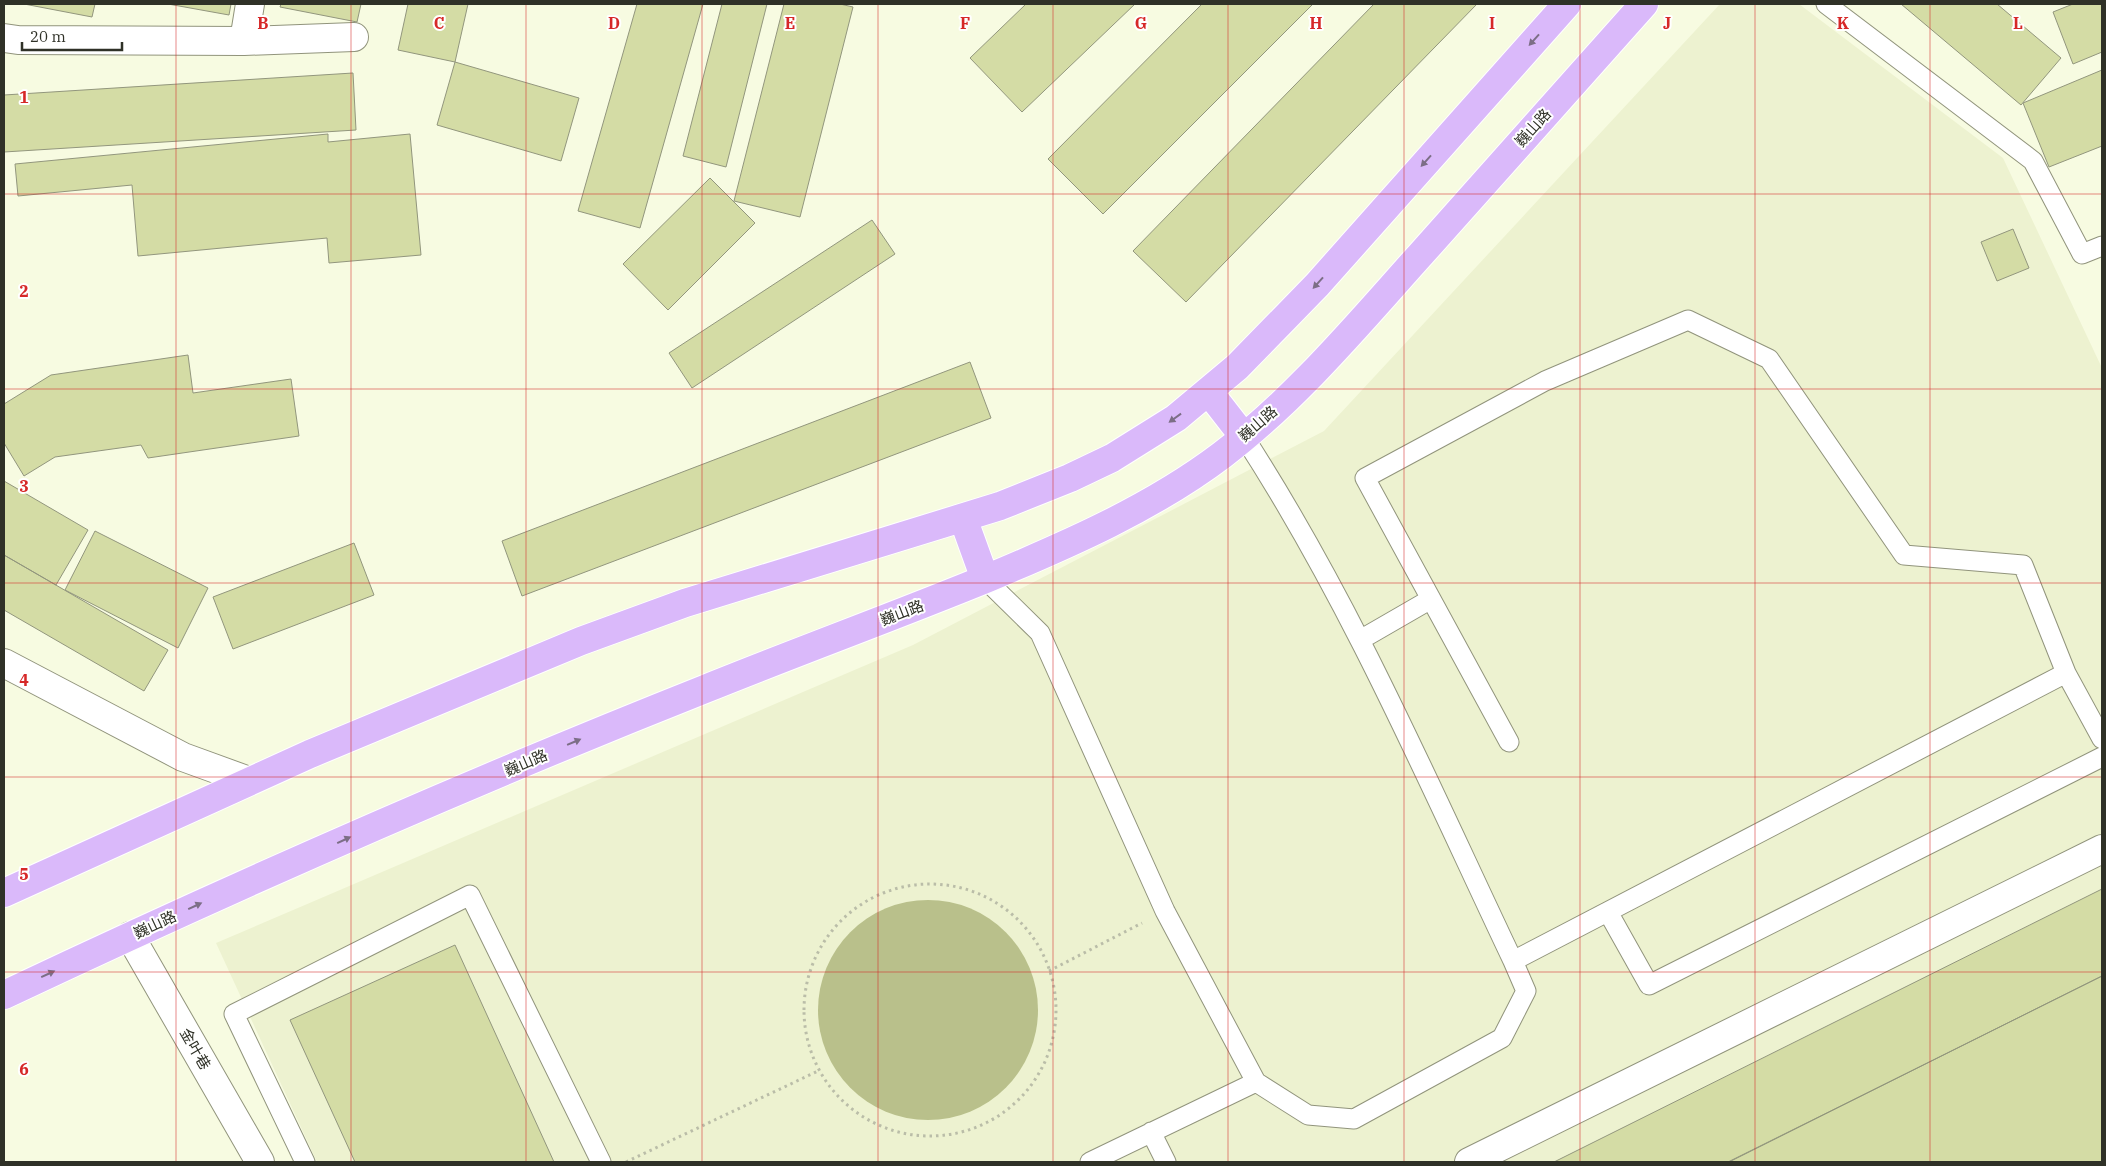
<svg xmlns="http://www.w3.org/2000/svg" width="2106" height="1166" viewBox="0 0 2106 1166" font-family="'IBM Plex Serif','Noto Sans SC',serif">
<style>
.built{fill:#edf2d0}
.water{fill:#b9c08b}
.building{fill:#d4dca5;stroke:#92967d}
.lines{fill:none;stroke-linecap:round;stroke-linejoin:round}
.lane-casing{stroke:#91947c;stroke-width:21}
.street-casing{stroke:#91947c;stroke-width:30}
.highway-casing{stroke:#fff;stroke-width:30}
.path{stroke:#babda8;stroke-width:3;stroke-dasharray:2.5 4;stroke-linecap:butt}
.lane{stroke:#fff;stroke-width:19}
.street{stroke:#fff;stroke-width:28}
.highway{stroke:#dab9fa;stroke-width:28}
.oneway{fill:#7c6e86}
.grid{fill:none;stroke:#d62828;stroke-width:1;stroke-opacity:0.55}
.labels{text-anchor:middle;stroke-width:4;stroke-linejoin:round;paint-order:stroke}
.street-label{font-size:15px;fill:#2f3127;stroke:#fff}
.grid-label{font-size:16px;text-anchor:middle;font-weight:bold;fill:#d62828;stroke:#fff;stroke-width:4;stroke-linejoin:round;paint-order:stroke}
</style>
<rect width="100%" height="100%" fill="#f7fbe1"/>
<path class="built" d="M1720,4h79l204,154 99,210v794h-1785l-101,-219 697,-298 411,-214z"/>
<path class="water" d="M818 1010a110 110 0 1 1 220 0a110 110 0 1 1-220 0Z"/>
<path class="building" d="M24,4h71l-3,13z
M168,4h63l-2,11z
M281,4h80l-4,18 -77,-15z
M408,4h60l-13,58 -57,-12z
M637,4h66l-63,224 -62,-17z
M722,4h45l-41,163 -43,-11z
M784,4h56l13,3 -53,210 -66,-16z
M1026,4h109l-113,108 -52,-54z
M1202,4h111l-210,210 -55,-55z
M1374,4h103l-291,298 -53,-51z
M1901,4h96l64,54 -40,47z
M2073,4h29v48l-29,12 -20,-52z
M455,62l124,36 -18,63 -124,-36z
M2102,70v76l-53,21 -26,-64z
M353,73l3,57 -352,22v-57z
M328,134v8l82,-8 11,121 -92,8 -2,-25 -189,18 -6,-71 -114,11 -3,-32z
M710,178l45,45 -87,87 -45,-46z
M872,220l23,34 -203,134 -23,-35z
M2013,229l16,39 -32,13 -16,-39z
M188,355l5,38 98,-14 8,57 -151,22 -7,-13 -86,12 -31,19 -20,-33v-39l47,-29z
M970,362l21,56 -469,178 -20,-55z
M4,481l84,49 -32,55 -52,-30z
M95,531l113,57 -30,60 -113,-58z
M354,543l20,52 -141,54 -20,-52z
M4,555l164,95 -24,41 -140,-81z
M2102,889v87l-373,186h-175z
M455,945l99,217h-199l-65,-142z
M2102,976v186h-374z"/>
<g class="lines">
<defs>
<path id="lane" d="M1826,4l207,157 49,93 20,-8
M985,579l55,54 125,278 91,171 52,33 46,4 148,-81 24,-47 -13,-30c-84,-177 -162,-359 -269,-524
M1360,640l71,-41
M1509,742l-144,-264 180,-97 143,-61 81,39 135,196 119,10 43,108
M1608,912l41,73 453,-228
M1513,961l553,-288 36,66
M1151,1132l15,30
M305,1162l-71,-148 236,-119 131,267
M1090,1162l166,-80"/>
<path id="street" d="M4,38l14,2 226,1 110,-4
M244,41l6,-37
M4,663l179,94 66,24
M130,936l130,226
M1469,1162l633,-313"/>
<path id="highway" d="M1209,392l35,45
M963,518l22,61
M4,893l306,-139 271,-113 104,-38 315,-97 70,-28 42,-20 64,-40 61,-51 80,-82 250,-281
M4,995c231,-109 464,-212 701,-306 94,-38 190,-73 283,-111 81,-34 164,-70 234,-123 76,-58 137,-132 200,-202 74,-84 148,-167 222,-249"/>
</defs>
<use href="#lane" class="lane-casing"/>
<use href="#street" class="street-casing"/>
<use href="#highway" class="highway-casing"/>
<path class="path" d="M804 1010a126 126 0 1 1 252 0a126 126 0 1 1-252 0Z
M1049,971l93,-48
M626,1162l192,-91"/>
<use href="#lane" class="lane"/>
<use href="#street" class="street"/>
<use href="#highway" class="highway"/>
</g>
<defs><path id="oneway-solid" d="M-6-.8H1V-3.2L6.5 0L1 3.2V.8H-6Z" transform="scale(1.25)"/></defs>
<g class="oneway">
<use href="#oneway-solid" transform="translate(1534 40) rotate(132)"/>
<use href="#oneway-solid" transform="translate(1426 161) rotate(132)"/>
<use href="#oneway-solid" transform="translate(1318 283) rotate(132)"/>
<use href="#oneway-solid" transform="translate(1175 418) rotate(144)"/>
<use href="#oneway-solid" transform="translate(574 742) rotate(-23)"/>
<use href="#oneway-solid" transform="translate(344 840) rotate(-25)"/>
<use href="#oneway-solid" transform="translate(195 906) rotate(-25)"/>
<use href="#oneway-solid" transform="translate(48 974) rotate(-25)"/>
</g>
<path class="grid" d="M176,4v1158M351,4v1158M526,4v1158M702,4v1158M878,4v1158M1053,4v1158M1228,4v1158M1404,4v1158M1580,4v1158M1755,4v1158M1930,4v1158M4,194h2098M4,389h2098M4,583h2098M4,777h2098M4,972h2098"/>
<g class="labels">
<g class="street-label">
<text transform="translate(1533 128) rotate(-48)" y="5">巍山路</text>
<text transform="translate(1258 424) rotate(-41)" y="5">巍山路</text>
<text transform="translate(902 613) rotate(-21)" y="5">巍山路</text>
<text transform="translate(526 763) rotate(-23)" y="5">巍山路</text>
<text transform="translate(155 925) rotate(-25)" y="5">巍山路</text>
<text transform="translate(195 1049) rotate(60)" y="5">金叶巷</text>
</g>
</g>
<g class="grid-label">
<text x="263" y="29">B</text>
<text x="439" y="29">C</text>
<text x="614" y="29">D</text>
<text x="790" y="29">E</text>
<text x="965" y="29">F</text>
<text x="1141" y="29">G</text>
<text x="1316" y="29">H</text>
<text x="1492" y="29">I</text>
<text x="1667" y="29">J</text>
<text x="1843" y="29">K</text>
<text x="2018" y="29">L</text>
<text x="24" y="103">1</text>
<text x="24" y="297">2</text>
<text x="24" y="492">3</text>
<text x="24" y="686">4</text>
<text x="24" y="880">5</text>
<text x="24" y="1075">6</text>
</g>
<rect width="2106" height="1166" fill="none" stroke="#2f3127" stroke-width="10"/>
<path d="M22 42v8h100v-8" fill="none" stroke="#2f3127" stroke-width="2.5"/>
<text x="30" y="42" font-size="15" fill="#2f3127" stroke="#ffffff" stroke-width="4" paint-order="stroke">20 m</text>
</svg>
